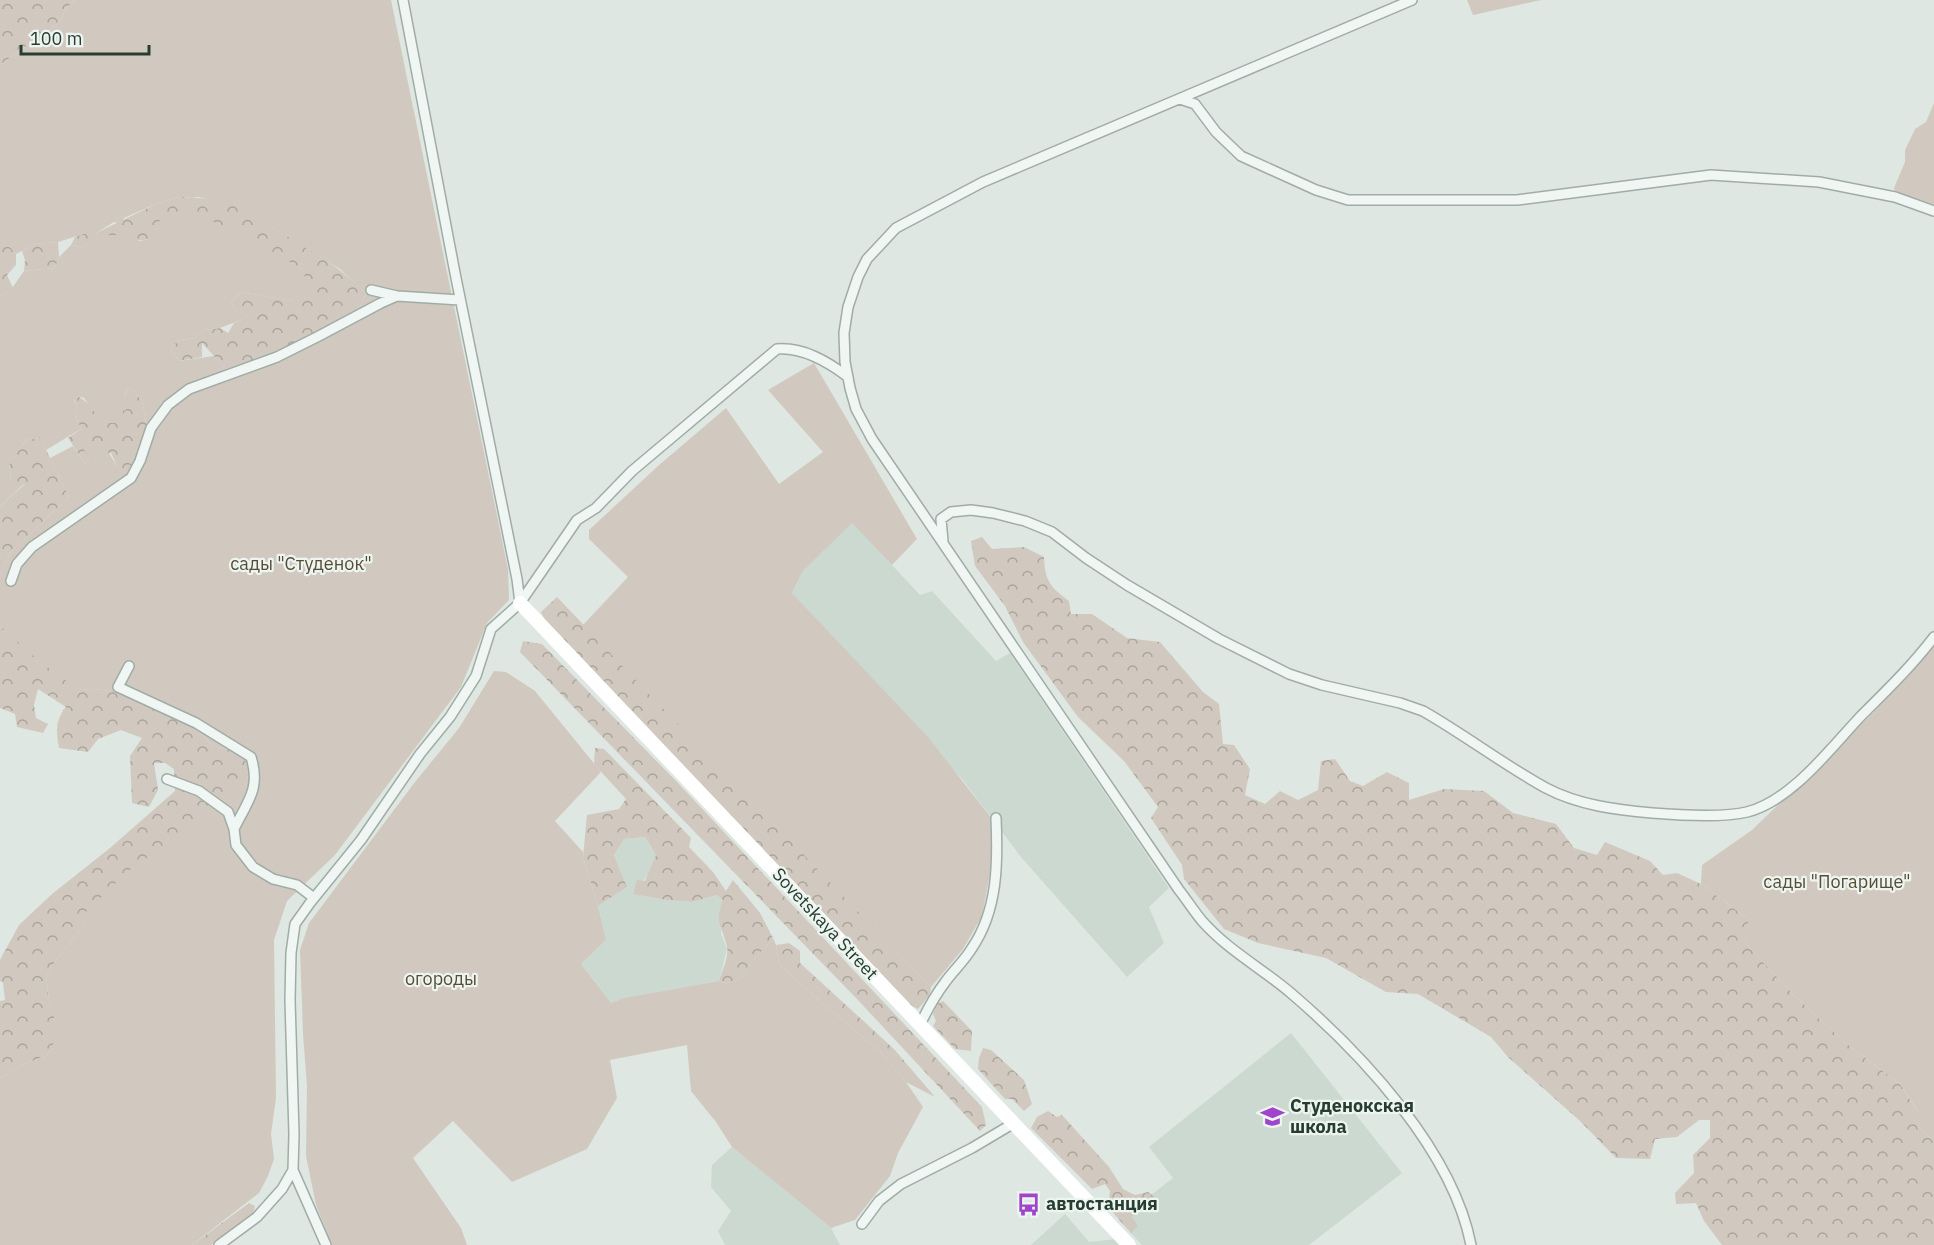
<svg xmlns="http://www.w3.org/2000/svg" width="1934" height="1245" viewBox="0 0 1934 1245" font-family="'IBM Plex Sans',sans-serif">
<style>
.built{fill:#ccd9d1}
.forest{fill:url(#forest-crowns)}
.green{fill:#d1c9bf}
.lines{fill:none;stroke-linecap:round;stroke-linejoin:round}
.street-casing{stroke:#a0ada6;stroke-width:12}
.street{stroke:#f0f6f3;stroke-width:9}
.secondary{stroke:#fff;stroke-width:14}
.labels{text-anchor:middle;stroke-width:4.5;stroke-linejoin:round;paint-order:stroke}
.park-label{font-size:18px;fill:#594c35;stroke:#edf5f0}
.street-label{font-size:18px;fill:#273d32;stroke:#edf5f0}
.poi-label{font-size:18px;font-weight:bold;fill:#273d32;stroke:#edf5f0;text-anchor:start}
</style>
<defs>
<pattern id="forest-crowns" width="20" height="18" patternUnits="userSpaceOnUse" patternTransform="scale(1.5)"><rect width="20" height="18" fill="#d1c9bf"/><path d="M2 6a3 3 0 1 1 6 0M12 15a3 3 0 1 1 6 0" fill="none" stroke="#aaa49c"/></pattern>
</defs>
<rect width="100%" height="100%" fill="#dee7e2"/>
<path class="built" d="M852,522l68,73 12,-4 64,70 14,-8 159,235 -20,19 15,36 -37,34 -106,-120 -59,-78 -170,-186 11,-22z
M645,837l11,18 -5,15 -17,24 33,6 25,2 25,-7 7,5 -3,33 6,16 -8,32 -96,17 -12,5 -30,-39 25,-24 -8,-34 29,-19 -13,-32 10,-16z
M1291,1033l111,140 -93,72h-167l-23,-25 54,-42 -24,-31z
M732,1147l99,81 9,17h-115l-7,-14 13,-20 -20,-24 1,-22z
M1065,1214l24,28 28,-3 6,6h-92z"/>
<path class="forest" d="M0,0h74l-9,10 -5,12 -60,43z
M178,197c21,0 43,3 63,11 11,5 21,13 31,19 34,19 67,39 94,66 -2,4 -4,9 -6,13 -18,21 -105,55 -134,63l-24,-26v14l-23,4 -8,-12 6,-8 17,-3 11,-8 15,-2 8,5 6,-10 14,-6 -12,-6 -5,-9 10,-10 51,9 10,-32 -33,-18 -119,-12c-30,6 -33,-16 -67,8l-12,-2 4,-8 15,-6 6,2 62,-30z
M58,242l1,15 -4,11 -31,3 1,-11 -3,-9 13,-7z
M0,246h9l7,8v11l-9,10 6,13 -13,8z
M128,387l14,13 5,28 -5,18 -9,19 -8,11 -7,-8 -7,-15 -22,6 -3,6 -18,-27 13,-9 -6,-14 3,-8 -4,-8 3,-3c8,3 24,20 33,27l6,-1c8,-12 7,-22 12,-35z
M40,437l29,60 -59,56 -10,22v-69l25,-22 -14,-2 -2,-22 18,-20z
M982,537l10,12 32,-2 20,10c1,24 6,30 25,44l2,13h21l35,24 33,4 43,50 16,12 4,40 11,1 16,24 -5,26 20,9 15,-13 18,9 20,-10 3,-29 14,-2 15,22 13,5 24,-14 22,11v17l35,-11 40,2 29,22 43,11 18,24 23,7 8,-13 45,19 13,14 14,-2 24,11 46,34 4,14 -6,11 50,53 51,47 54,41 18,28 1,15 15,15v103h-212l-18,-24 -8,-18 -20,1 -1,-11 19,-20 -1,-18 17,-17v-18h-11l-22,17 -22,2 -5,20 -34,-1 -37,-38 -71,-63 -17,-20 -73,-43 -32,-2 -60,-34 -68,-15 -34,-14 -40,-50 -2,-14 -31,-47 7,-11 -34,-46 -46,-44 -55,-75 -18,-36 -30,-40 -4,-25z
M557,597l374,390 -1,8 -12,14 -8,-4 -364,-383 -5,-10z
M0,626l79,64 14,-1 30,3 71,35 18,18 30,9 8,15 -5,17 -159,137 -29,36 -11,17 3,24 11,34 -14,22 -24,9 -22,13v-77l5,-1 -2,-17 -3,-2v-21l19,-35 33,-31 58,-46 65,-57 -1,-22 -9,-6h-11l4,27 -9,17 -17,-4 -2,-47 12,-18 -21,-8 -23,9 -10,13 -29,-4c-3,-16 -4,-28 7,-41l-28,-18 -4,16 2,13 12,6 -5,9 -26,-6 -2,-13 -15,-6z
M523,641l19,3 136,139 304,324 4,18 -6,6 -123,-132 -337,-347z
M595,748l9,1 87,89 -2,9 24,25 13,19 7,-11 27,33 13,25 -35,41 -11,5 -8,-3c3,-10 10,-24 8,-34 -5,-22 -13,-24 -4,-47l-6,-5 -25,7 -25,-2 -34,-6 4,-14 8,1 11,-26 -11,-18 -21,2 -10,16 13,32 -29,19 -15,-49 4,-42 32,-6 7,-10 -32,-35z
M789,943l11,8v12l94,86 41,48 -29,-15 -25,-30 -58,-48 -44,-40 -3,-19z
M943,1001l29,30 -1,20 -16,-2 -22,-23 3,-5 -3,-7 4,-10z
M983,1048l8,2 33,30 8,24 -8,7 -12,-12h-7l-27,-30 1,-11z
M1048,1111l9,6 5,-2 47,52 14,22 12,6 13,-3 8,6 -24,19 6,9 -7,7 -23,-26 2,-16 -5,-7 -13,5 -61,-61 6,-11z
M249,1203l6,3 -2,8 -42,31h-19z"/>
<path class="green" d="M74,0h317l117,569 1,31 -22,23 -26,64 -126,168 -48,46 -13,39 2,158 -5,36 3,25 -6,17 -9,17 -67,52h-192v-167l22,-13 24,-9 13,-22 -10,-34 -3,-24 11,-17 29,-36 -2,-9 44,-43 87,-61 30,-24 5,-17 -8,-15 -30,-9 -18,-18 -71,-35 -30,-3 -14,1 -36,-26 -43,-38v-51l10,-22 59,-56 -19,-39 23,-12 13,19 3,-6 -8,-15 5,-4c26,5 23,20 39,35l8,-10 9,-19 5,-18 -5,-28 -14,-13 -3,8 8,11 -10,5 1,11 -14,1 -15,-10 -11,-15 -7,-2 -3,4 4,7 -3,8 6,14 -35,21 -6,-13 -13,3 -18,20 2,22 14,1 -25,23v-210l12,-8 12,-17 31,-3 4,-11 12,-12 12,2 15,-11 20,-1 8,-9 13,15 11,-2 7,-17 14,-6h26l36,13 69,40c7,14 1,23 -10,32l-51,-9 -10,10 5,9 13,6 -29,11 -15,2 -11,8 -17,3 -6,8 8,12 35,-5 12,13c29,-8 116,-42 134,-63 2,-4 4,-9 6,-13l-26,-24 -99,-61 -42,-11h-21l-20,6 -34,15 -2,6 -8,-2 -18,11 -6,-1 -32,10 -23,2 -19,10 -7,-8h-9v-181l60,-43 5,-12z
M1467,0h74l-68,15z
M1934,103v105l-38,-15 -2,-5 11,-26v-12l10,-21 11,-7z
M814,363l103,176 -25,26 -40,-42 -49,48 -11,22 136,144 64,82 -1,49 -9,48 -19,33 -32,38 -348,-362 45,-48 -39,-38v-9l69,-64 68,-58 53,76 44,-32 -55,-62z
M1934,645v497l-15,-15 -2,-17 -17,-26 -54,-41 -51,-47 -50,-53 5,-11 -3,-14 -46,-34 1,-19 50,-35 121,-117z
M494,671l12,1 29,19 66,81 -46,49 28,31v5l15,49 8,34 -25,24 30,39 12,-5 96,-17 8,3 11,-5 35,-41 3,7 3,19 44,40 58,48 25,30 17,25 -25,46 -8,23 -35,44 -24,8 -99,-81 -16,-25 -25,-31 -4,-46 -77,15 7,38 -30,51 -75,33 -59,-61 -40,37 48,70 6,17h-135l-16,-40 -10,-49 1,-70 -4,-52 -3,-84 9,-27 106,-141 44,-54z"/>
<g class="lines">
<defs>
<path id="street" d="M403,0l52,273 62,306 3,24
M1412,0l-429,182 -87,46 -29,31 -9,18 -10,30 -4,26 1,29 5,26 6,21 16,30 307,451c8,10 16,23 24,32 26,29 60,47 89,72 70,60 161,157 179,251
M1180,99l15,5 21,28 25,24 75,34 32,10h169l194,-25 108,7 76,15 39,14
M371,290l26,6
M943,542l-2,-23 10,-7 20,-2 22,3 32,8 27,11 34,26 41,27 92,54 70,35 33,11 78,18 23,8c42,24 81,54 123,77 32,17 71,22 106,25 25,2 70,5 95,-1 44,-11 83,-63 113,-95 26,-26 52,-51 74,-80
M11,581l6,-17 15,-17 99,-69 9,-17 11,-33 17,-23 21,-16 88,-32 40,-20 64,-34 16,-7 63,4
M129,666l-11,21 78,36 55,34c10,32 -4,45 -17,72
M167,779l32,12 29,21 6,17 2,16 17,22 20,12 24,6 17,13
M920,1025c7,-15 16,-31 26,-44 8,-11 19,-21 26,-33 26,-38 26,-86 24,-130
M293,1170l33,75
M862,1224l17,-23 22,-17 71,-36 42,-25
M219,1245l38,-28 25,-28 11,-19 1,-36 -4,-134 1,-47 4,-29 15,-21 51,-63 59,-86 30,-37 26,-41 15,-47 29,-26 57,-83 19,-12 36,-37 145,-122c26,-2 50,12 71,28"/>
</defs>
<use href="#street" class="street-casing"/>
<use href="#street" class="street"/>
<path class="secondary" d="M520,603l609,642"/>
</g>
<defs>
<symbol id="school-bare" viewBox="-9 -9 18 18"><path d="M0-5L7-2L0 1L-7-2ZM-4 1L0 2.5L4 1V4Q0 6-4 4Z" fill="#a044cb" stroke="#edf5f0" stroke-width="2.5" paint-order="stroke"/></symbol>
<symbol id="bus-bare" viewBox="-9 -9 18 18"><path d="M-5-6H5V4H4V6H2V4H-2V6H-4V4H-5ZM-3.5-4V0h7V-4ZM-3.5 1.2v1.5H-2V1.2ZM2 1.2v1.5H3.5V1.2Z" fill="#a044cb" stroke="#edf5f0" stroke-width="2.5" paint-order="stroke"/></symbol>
</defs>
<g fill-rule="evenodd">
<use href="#school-bare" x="1256" y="1100" width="33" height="33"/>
<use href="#bus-bare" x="1012" y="1188" width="33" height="33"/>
</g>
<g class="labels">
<g class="park-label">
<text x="301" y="570">сады "Студенок"</text>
<text x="1837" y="888">сады "Погарище"</text>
<text x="441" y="985">огороды</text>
</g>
<g class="street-label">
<text transform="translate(825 924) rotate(47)" y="6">Sovetskaya Street</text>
</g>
<g class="poi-label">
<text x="1290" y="1112">Студенокская<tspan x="1290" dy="21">школа</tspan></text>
<text x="1046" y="1210">автостанция</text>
</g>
</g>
<path d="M21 45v9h128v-9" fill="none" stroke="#273d32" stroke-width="3"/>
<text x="30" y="45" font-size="18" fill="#273d32" stroke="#edf5f0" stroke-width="4.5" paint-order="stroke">100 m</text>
</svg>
